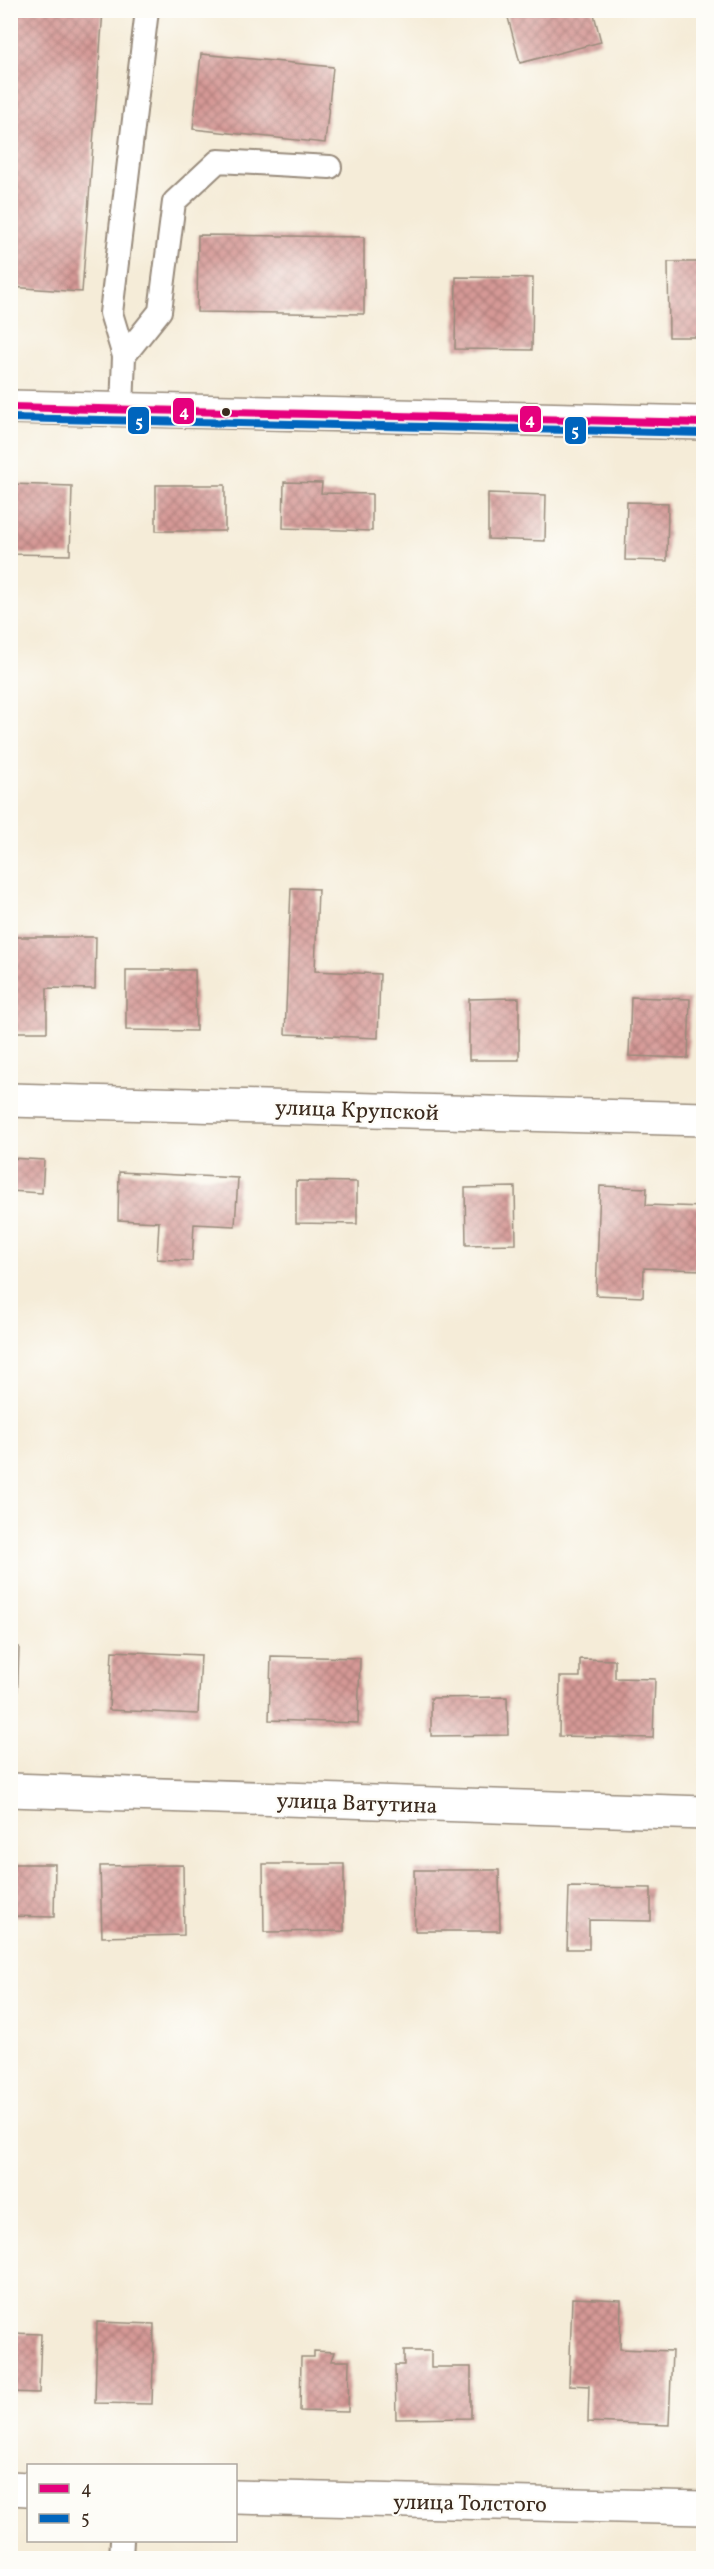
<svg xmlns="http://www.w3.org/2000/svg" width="714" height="2569" viewBox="0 0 714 2569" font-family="Vollkorn,serif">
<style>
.building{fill:url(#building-cross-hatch)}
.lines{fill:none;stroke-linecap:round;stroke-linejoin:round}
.lane-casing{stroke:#988b7b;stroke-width:26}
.street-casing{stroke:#988b7b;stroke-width:36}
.secondary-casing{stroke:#988b7b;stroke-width:36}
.lane{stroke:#fff;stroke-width:22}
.street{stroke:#fff;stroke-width:33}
.secondary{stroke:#fff;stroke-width:33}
.bus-1-casing{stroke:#fdfcf7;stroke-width:12}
.bus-2-casing{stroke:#fdfcf7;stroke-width:12}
.bus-1{stroke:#e5007d;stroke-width:8}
.bus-2{stroke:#0065bd;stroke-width:8}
.bus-dot{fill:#3b2a1e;stroke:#fdfcf7;stroke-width:2}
.labels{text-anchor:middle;stroke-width:4.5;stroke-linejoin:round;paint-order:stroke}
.street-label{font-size:22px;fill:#3b2a1e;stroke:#fdfcf7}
.line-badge{stroke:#fdfcf7;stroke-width:2}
.badge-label{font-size:16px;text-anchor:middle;font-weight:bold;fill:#fff}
</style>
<defs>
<pattern id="building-cross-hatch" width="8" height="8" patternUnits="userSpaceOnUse" patternTransform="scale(1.5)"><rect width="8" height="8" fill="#d59996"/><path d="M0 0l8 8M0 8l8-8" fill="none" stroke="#ae7d7a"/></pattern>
</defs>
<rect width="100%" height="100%" fill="#fdfcf7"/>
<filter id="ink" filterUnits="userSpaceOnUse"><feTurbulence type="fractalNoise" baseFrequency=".0167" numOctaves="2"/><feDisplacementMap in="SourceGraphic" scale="12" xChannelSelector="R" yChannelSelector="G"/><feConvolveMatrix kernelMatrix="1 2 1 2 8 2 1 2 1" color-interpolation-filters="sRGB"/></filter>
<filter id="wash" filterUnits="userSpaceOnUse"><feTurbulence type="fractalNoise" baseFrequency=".008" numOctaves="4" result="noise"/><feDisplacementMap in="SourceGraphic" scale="24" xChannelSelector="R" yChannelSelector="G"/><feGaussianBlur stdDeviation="1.35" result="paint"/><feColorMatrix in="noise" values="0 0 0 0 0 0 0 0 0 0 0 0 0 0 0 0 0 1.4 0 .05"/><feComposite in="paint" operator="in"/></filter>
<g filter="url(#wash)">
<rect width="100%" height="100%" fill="#f5ecd8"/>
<g id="blocks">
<path class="building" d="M10,10h93l-21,282 -72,-5z
M506,10h87l8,32 -81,21z
M201,54l132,13 -8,76 -132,-14z
M198,235l166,2v77l-167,-2z
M668,262h36v75h-35z
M456,277l77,1 -1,72 -77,-1z
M284,482l38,1 -1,10 51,1v37l-89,-3z
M10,484l62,2 -2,69 -60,-1z
M156,485h69v46h-69z
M488,493l58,2 -1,46 -57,-2z
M627,502l41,1 -1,58 -42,-1z
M291,888l27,1 -3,82 65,3 -2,64 -93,-4z
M10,937h86l-1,52 -48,-1v44h-37z
M126,970h69l1,61 -70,-1z
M631,997l59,2 -2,59 -59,-2z
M519,998v62h-50v-61z
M10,1158l34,2 -2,33 -32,-2z
M119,1172l119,6 -3,48 -41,-2 -2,37 -35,-2 2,-37 -41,-2z
M296,1181l61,1v42l-61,-1z
M600,1186l47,2 -1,17 58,2 -2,63 -58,-2 -1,29 -47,-2z
M515,1187l1,57 -50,1 -1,-57z
M10,1647h9l-2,59 -7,-1z
M112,1651l89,4 -3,59 -89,-4z
M271,1656l89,2 -2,65 -89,-3z
M580,1659l35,1v18l40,1 -2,59 -94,-2 1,-59h20z
M507,1697l1,38 -77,1v-38z
M10,1864h45l-1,53 -44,-1z
M263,1864h81v67l-80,1z
M183,1865l1,70 -82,2 -2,-71z
M414,1870h85l1,61h-85z
M569,1887l82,1v33l-62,-1v29h-22z
M572,2298l49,2 -1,49 52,2 -3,74 -81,-3 1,-36 -20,-1z
M97,2322l57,2 -2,80 -57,-1z
M10,2333l31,1 -2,59 -29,-1z
M314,2351l20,1 -3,9h18l-1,51 -48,-1 1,-54h13z
M404,2351h27v16h40v51l-75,1 -1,-54h9z"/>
</g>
</g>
<g filter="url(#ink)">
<use href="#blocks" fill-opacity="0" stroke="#988b7b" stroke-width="1.5"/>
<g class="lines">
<defs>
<path id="lane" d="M124,356l36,-45 14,-109 44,-41 112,6
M122,409l2,-53 -13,-43 36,-303
M121,2558l1,-18"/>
<path id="street" d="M10,1100l694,19
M10,1790l694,23
M10,2488l18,1
M236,2497l468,11"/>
<path id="secondary" d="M10,407l694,16"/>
</defs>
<use href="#lane" class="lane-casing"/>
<use href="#street" class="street-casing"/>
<use href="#secondary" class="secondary-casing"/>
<use href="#lane" class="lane"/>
<use href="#street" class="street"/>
<use href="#secondary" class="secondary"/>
<defs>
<path id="bus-1" d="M10,407l694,16"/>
<path id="bus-2" d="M10,418l694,15"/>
</defs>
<use href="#bus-1" class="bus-1-casing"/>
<use href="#bus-2" class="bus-2-casing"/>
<use href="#bus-1" class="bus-1"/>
<use href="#bus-2" class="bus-2"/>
</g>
</g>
<circle class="bus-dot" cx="226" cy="412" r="5"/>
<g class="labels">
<g class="street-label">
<text transform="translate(357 1109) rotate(2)" y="8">улица Крупской</text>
<text transform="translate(357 1802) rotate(2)" y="8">улица Ватутина</text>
<text transform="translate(470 2502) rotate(1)" y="8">улица Толстого</text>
</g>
</g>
<g class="line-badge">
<rect x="172" y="397" width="23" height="28" rx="6" fill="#e5007d"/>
<rect x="519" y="405" width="23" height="28" rx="6" fill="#e5007d"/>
<rect x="127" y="406" width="23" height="29" rx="6" fill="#0065bd"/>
<rect x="564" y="416" width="23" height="29" rx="6" fill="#0065bd"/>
</g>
<g class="badge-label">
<text x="184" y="417">4</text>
<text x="530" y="425">4</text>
<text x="139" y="427">5</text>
<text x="575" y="436">5</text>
</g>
<rect width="714" height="2569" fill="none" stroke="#fdfcf7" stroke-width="36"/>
<rect x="27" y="2464" width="210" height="78" fill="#fdfcf7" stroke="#afa8a0" stroke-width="1.5"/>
<rect x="39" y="2484" width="30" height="9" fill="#e5007d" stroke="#afa8a0" stroke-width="1.5"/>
<text x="81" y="2494" font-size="18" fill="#3b2a1e">4</text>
<rect x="39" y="2514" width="30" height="9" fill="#0065bd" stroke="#afa8a0" stroke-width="1.5"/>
<text x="81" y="2524" font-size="18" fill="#3b2a1e">5</text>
</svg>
